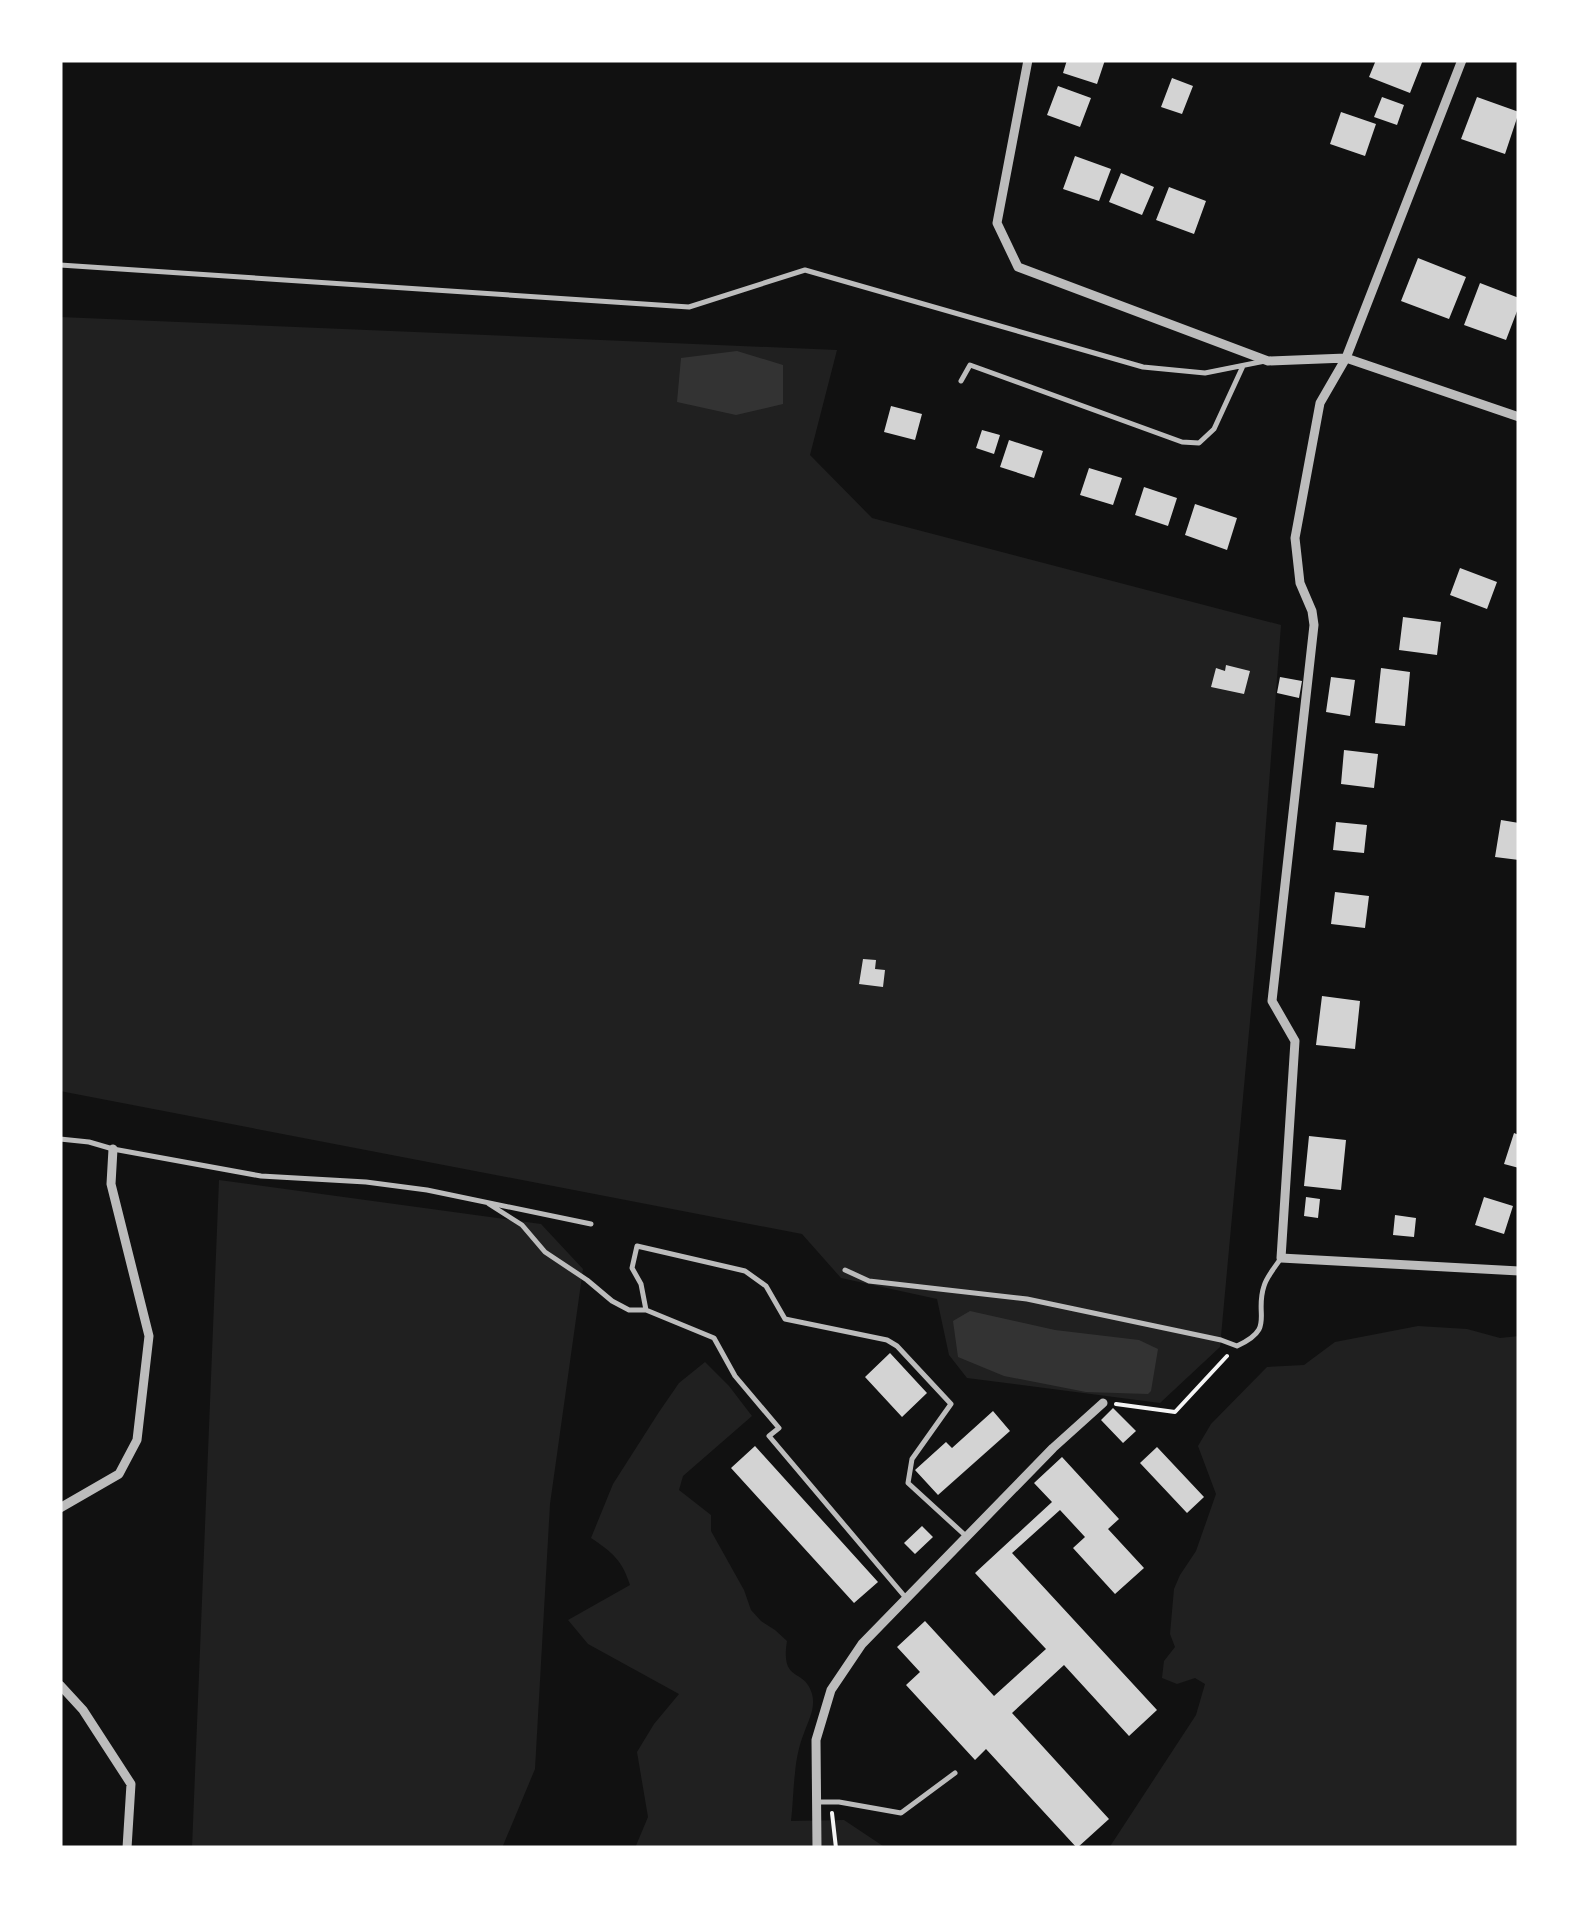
<svg xmlns="http://www.w3.org/2000/svg" width="1579" height="1908" viewBox="0 0 1579 1908" font-family="Barlow,sans-serif">
<style>
.green{fill:#202020}
.water{fill:#333}
.building{fill:#d3d3d3}
.lines{fill:none;stroke-linecap:round;stroke-linejoin:round}
.path{stroke:#f5f5f5;stroke-width:4}
.service{stroke:#bcbcbc;stroke-width:5}
.minor{stroke:#bcbcbc;stroke-width:9}
</style>
<rect width="100%" height="100%" fill="#111"/>
<path class="green" d="M60,317l777,33 -27,105 62,63 409,107 -25,331 -36,391 -60,56 -193,-25 -18,-23 -12,-56 -96,-21 -39,-44 -742,-143z
M219,1180l322,44 42,45 -33,235 -15,265 -33,79 -187,-2 -5,2h-118z
M1418,1326l49,3 33,9 19,-2v512h-410l87,-133 9,-31 -10,-6 -18,6 -15,-6 2,-17 11,-14 -5,-13 4,-45 6,-14 16,-24 20,-57 -18,-48 13,-22 56,-57 37,-2 31,-23z
M705,1362l24,24 23,30 -69,60 -4,14 32,25v16l33,59 7,20 10,11 14,9 12,11c-7,43 18,26 25,53 4,14 -4,27 -8,39 -5,12 -8,27 -9,40 -2,16 -2,32 -4,48l53,-1 42,28h-251l13,-31 -11,-65 17,-28 25,-30 -91,-50 -20,-24 62,-35c-8,-25 -18,-33 -39,-47l22,-54 46,-72 20,-29z"/>
<path class="water" d="M737,351l46,14v39l-47,11 -59,-13 4,-44z
M970,1311l85,19 84,10 19,9 -7,42 -3,3 -62,-2 -82,-16 -46,-19 -5,-36z"/>
<path class="building" d="M1067,60h38l-8,24 -34,-11z
M1376,60h47l-13,33 -41,-16z
M1172,78l21,8 -11,28 -21,-7z
M1058,86l33,12 -11,29 -33,-12z
M1382,97l22,8 -7,20 -23,-8z
M1477,97l42,15 -14,42 -44,-15z
M1341,112l35,12 -11,32 -35,-12z
M1075,156l36,13 -12,32 -36,-12z
M1121,173l33,14 -12,28 -33,-13z
M1169,187l37,14 -12,33 -38,-14z
M1418,258l48,19 -17,42 -48,-18z
M1480,283l39,15v8l-13,34 -42,-15z
M891,406l31,8 -7,26 -31,-8z
M982,430l18,5 -6,19 -18,-6z
M1009,440l34,11 -9,27 -34,-11z
M1089,468l33,10 -9,27 -33,-10z
M1144,487l33,11 -9,28 -33,-11z
M1195,504l42,14 -10,32 -42,-15z
M1460,568l37,14 -10,27 -37,-14z
M1403,617l38,5 -4,33 -38,-5z
M1226,665l24,6 -6,23 -33,-7 5,-19 9,3z
M1381,668l29,4 -5,54 -30,-3z
M1280,677l22,4 -3,17 -22,-5z
M1331,677l24,3 -5,36 -24,-4z
M1344,750l34,4 -4,34 -33,-4z
M1501,820l18,3v37l-24,-3z
M1336,822l31,3 -3,28 -31,-3z
M1335,892l34,4 -4,32 -34,-4z
M863,959l13,1 -1,9 10,1 -2,17 -24,-3z
M1322,996l38,5 -5,48 -39,-4z
M1514,1133l5,2v33l-15,-4z
M1309,1136l37,4 -5,50 -37,-4z
M1306,1197l14,2 -2,19 -14,-2z
M1484,1197l29,9 -9,28 -29,-9z
M1395,1215l21,3 -2,19 -21,-2z
M890,1353l37,40 -25,24 -37,-40z
M1113,1408l23,23 -13,12 -22,-23z
M993,1411l17,20 -72,64 -23,-25 31,-28 6,6z
M755,1446l123,136 -24,21 -123,-135z
M1157,1447l47,50 -17,16 -47,-50z
M1062,1457l57,62 -11,10 36,39 -29,26 -42,-46 12,-11 -25,-27 -48,43 145,157 -28,26 -65,-71 -52,48 97,106 -32,29 -91,-99 -11,11 -69,-75 14,-13 -23,-25 28,-26 69,75 52,-47 -71,-76 77,-71 -18,-19z
M922,1526l11,11 -18,17 -11,-11z"/>
<g class="lines">
<path class="path" d="M1116,1404l59,8 52,-56
M832,1813l4,35"/>
<path class="service" d="M60,265l629,42 116,-37 338,97 62,6 60,-12
M961,381l9,-16 212,77 17,1 15,-14 29,-63
M60,1139l29,3 24,7 148,27 105,6 61,8 164,34
M489,1204l33,21 23,27 42,28 25,21 17,9h17l-5,-26 -9,-16 5,-22 108,25 21,15 19,33 102,21 10,6 54,58 -39,55 -4,24 59,54
M845,1270l24,11 158,18 194,41 16,6c39,-18 17,-30 27,-60 3,-10 12,-20 17,-28
M646,1310l68,28 21,38 44,52 -10,8 137,162
M816,1802h23l62,11 54,-40"/>
<path class="minor" d="M1028,60l-31,163 21,44 250,94 78,-3 173,59
M1462,60l-116,298 -26,45 -25,135 5,45 12,28 2,14 -42,376 23,40 -14,217 238,13
M60,1508l59,-34 18,-34 12,-104 -38,-152 2,-35
M60,1685l23,25 48,74 -4,64
M817,1848l-1,-108 15,-50 31,-46 191,-196 50,-45"/>
</g>
<rect width="1579" height="1908" fill="none" stroke="#ffffff" stroke-width="125"/>
</svg>
